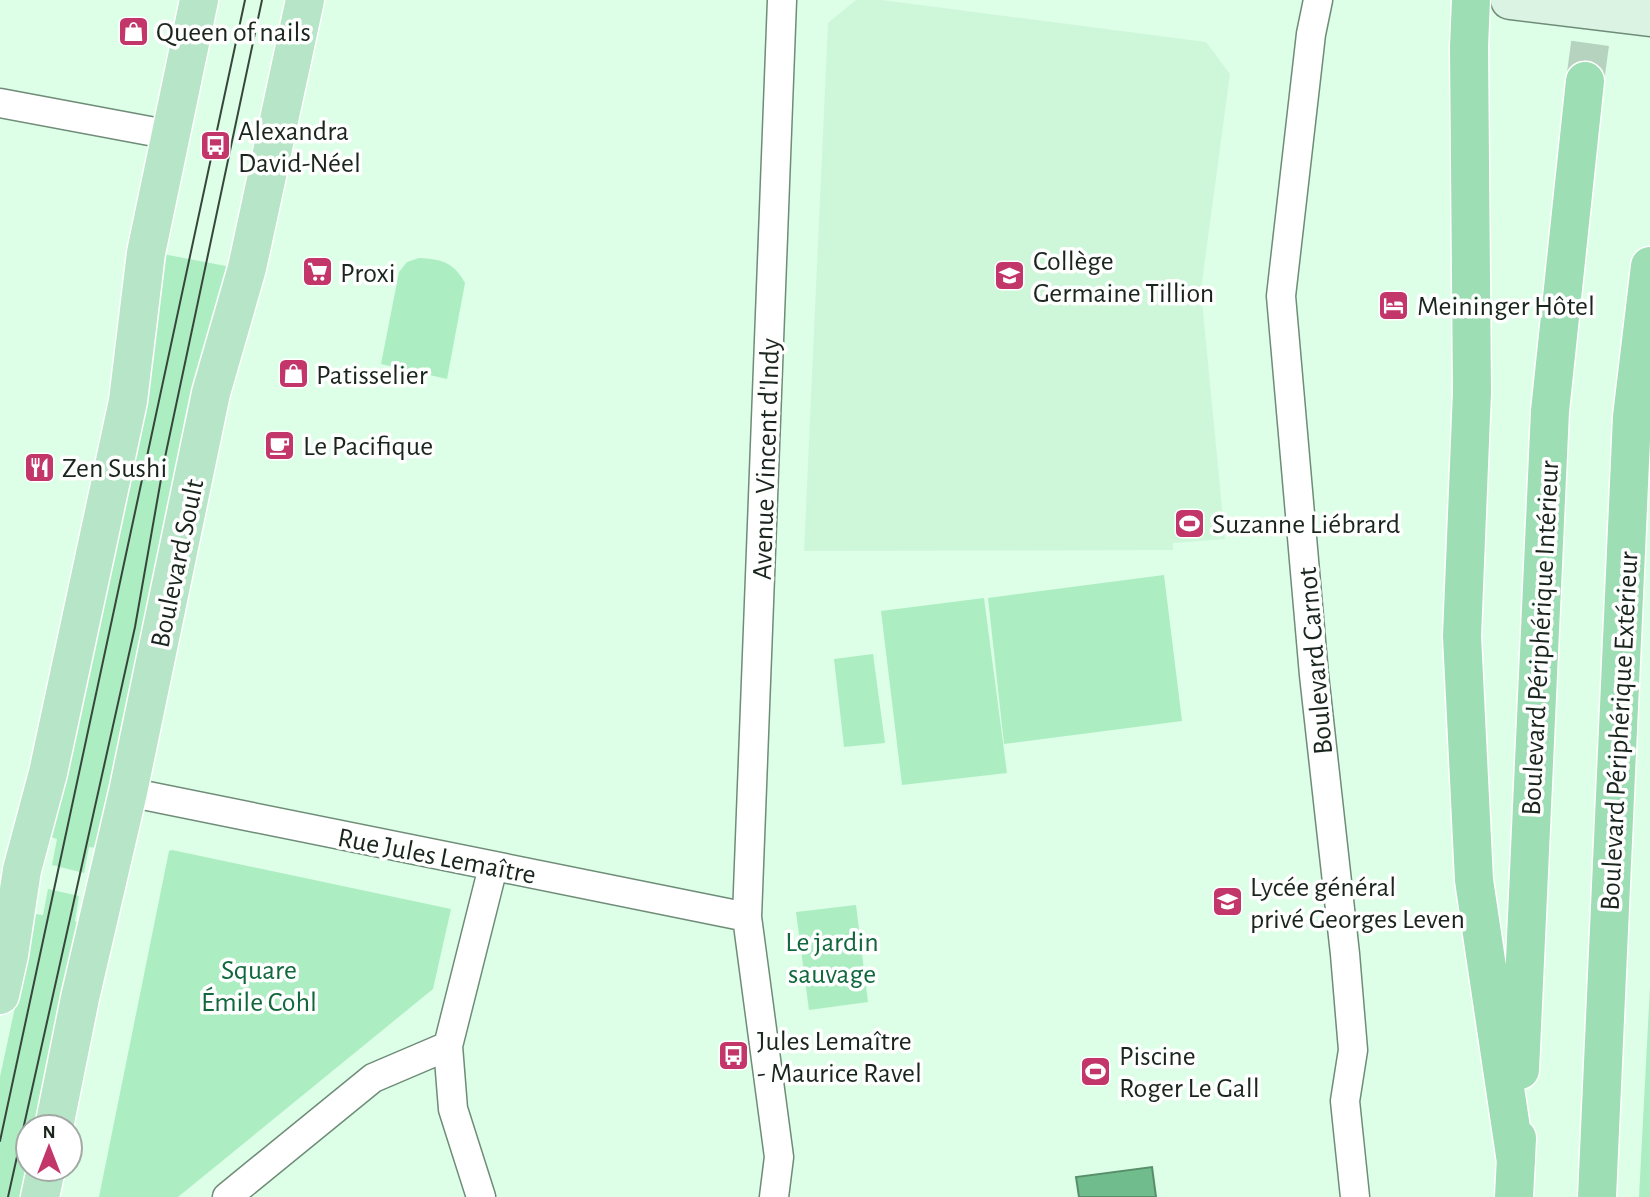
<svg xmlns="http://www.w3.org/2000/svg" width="1650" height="1197" viewBox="0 0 1650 1197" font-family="'Alegreya Sans',sans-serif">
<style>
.built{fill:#cef7da}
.green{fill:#aceec2}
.water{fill:#71bc8c;stroke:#578f6b;stroke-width:2}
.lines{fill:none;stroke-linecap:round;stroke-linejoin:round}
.trunk-tunnel{stroke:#b6d3bf;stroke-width:38;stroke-dasharray:38 19;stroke-linecap:butt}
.minor-casing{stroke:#6e8c78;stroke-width:31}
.secondary-casing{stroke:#6e8c78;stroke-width:41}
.primary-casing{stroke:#fff;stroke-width:41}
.trunk-casing{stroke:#fff;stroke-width:41}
.minor{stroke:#fff;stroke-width:28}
.secondary{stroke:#daf3e3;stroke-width:38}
.primary{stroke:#b6e6c7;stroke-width:38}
.trunk{stroke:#9edeb4;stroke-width:38}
.tram{stroke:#37463c;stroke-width:2}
.labels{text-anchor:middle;stroke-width:7;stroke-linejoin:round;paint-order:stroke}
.poi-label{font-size:28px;fill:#19251d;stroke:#fff;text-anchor:start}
.street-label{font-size:28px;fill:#19251d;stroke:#fff}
.park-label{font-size:28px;fill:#10683c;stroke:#fff}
</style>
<rect width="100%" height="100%" fill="#ddfee7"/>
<path class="built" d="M856,0h26l324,42 24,32 -29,216 24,249 -52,4v7l-369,1 24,-528z"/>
<path class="green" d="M163,254l68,13 -132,581 -10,-1 -5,26 -32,-8 5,-26 -6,-2z
M419,258c22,1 35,4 46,25l-18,96 -66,-15 18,-92 8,-10z
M1164,575l18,146 -178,23 -16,-146z
M984,598l23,175 -105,12 -21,-174z
M873,654l12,89 -41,4 -10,-88z
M172,850l279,59 -18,80 -255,208h-79l70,-346z
M48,889l31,7 -4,25 6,3 -45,203h-8v39l-6,31h-22v-120l35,-163 8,1z
M856,905l12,97 -59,8 -13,-98z
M1650,987v210h-11z"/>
<path class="water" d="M1152,1167l4,30h-77l-3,-20z"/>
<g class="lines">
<path class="trunk-tunnel" d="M1585,81l11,-81"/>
<defs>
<path id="minor" d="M1318,0l-7,34 -30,262 33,379 31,279 8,96 -8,51 10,96
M0,103l171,32
M128,792l619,125
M227,1197l146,-119 75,-32
M481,1197l-28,-88 -5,-63 45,-179
M774,1197l5,-40 -32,-240 35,-917"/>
<path id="secondary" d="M1510,0l140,17"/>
<path id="primary" d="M0,995l9,-40 13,-85 26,-97 80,-372 18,-148 53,-253
M54,1127l26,-129 48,-206 83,-399 36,-125 58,-268
M40,1197l6,-28"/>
<path id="trunk" d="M1471,0l-2,47 3,345 -10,244 12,244 42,282
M1520,1070l30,-659 35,-330
M1514,1197l3,-59
M1597,1197l35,-780 18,-151"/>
</defs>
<use href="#minor" class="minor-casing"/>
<use href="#secondary" class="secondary-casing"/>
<use href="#primary" class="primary-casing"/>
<use href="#trunk" class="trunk-casing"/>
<use href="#minor" class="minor"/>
<use href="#secondary" class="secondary"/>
<use href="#primary" class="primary"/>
<use href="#trunk" class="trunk"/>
<path class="tram" d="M0,1141l245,-1141
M8,1197l127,-570 29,-165 98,-462"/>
</g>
<defs>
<symbol id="shop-square" viewBox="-11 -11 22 22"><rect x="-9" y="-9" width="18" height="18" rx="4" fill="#c2366a" stroke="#fff"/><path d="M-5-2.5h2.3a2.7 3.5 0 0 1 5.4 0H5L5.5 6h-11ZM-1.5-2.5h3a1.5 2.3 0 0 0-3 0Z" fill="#fff"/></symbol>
<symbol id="bus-square" viewBox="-11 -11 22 22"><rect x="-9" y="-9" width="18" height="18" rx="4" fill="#c2366a" stroke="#fff"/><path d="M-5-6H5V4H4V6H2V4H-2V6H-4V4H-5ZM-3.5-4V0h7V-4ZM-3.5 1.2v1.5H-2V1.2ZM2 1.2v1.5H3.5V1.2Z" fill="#fff"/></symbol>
<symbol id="supermarket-square" viewBox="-11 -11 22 22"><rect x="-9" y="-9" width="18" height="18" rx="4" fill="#c2366a" stroke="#fff"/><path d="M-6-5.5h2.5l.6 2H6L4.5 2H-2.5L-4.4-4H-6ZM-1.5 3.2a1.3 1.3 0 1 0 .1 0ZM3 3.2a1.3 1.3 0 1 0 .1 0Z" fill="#fff"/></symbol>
<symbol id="school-square" viewBox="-11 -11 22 22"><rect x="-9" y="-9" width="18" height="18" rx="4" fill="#c2366a" stroke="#fff"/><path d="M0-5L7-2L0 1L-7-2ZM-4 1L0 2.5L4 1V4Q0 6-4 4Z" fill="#fff"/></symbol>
<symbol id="hotel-square" viewBox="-11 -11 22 22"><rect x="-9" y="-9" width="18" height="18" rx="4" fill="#c2366a" stroke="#fff"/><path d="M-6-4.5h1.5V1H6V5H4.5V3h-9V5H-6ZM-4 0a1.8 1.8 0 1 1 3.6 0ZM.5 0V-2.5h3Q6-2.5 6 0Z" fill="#fff"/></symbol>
<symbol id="cafe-square" viewBox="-11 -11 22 22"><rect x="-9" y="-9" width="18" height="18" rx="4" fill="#c2366a" stroke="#fff"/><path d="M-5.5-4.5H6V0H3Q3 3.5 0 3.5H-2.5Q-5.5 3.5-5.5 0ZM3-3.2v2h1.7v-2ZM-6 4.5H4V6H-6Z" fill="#fff"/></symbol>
<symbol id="restaurant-square" viewBox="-11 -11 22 22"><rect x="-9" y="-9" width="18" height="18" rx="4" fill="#c2366a" stroke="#fff"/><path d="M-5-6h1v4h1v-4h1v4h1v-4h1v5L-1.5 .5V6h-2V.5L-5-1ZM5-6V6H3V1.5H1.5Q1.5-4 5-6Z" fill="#fff"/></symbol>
<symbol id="stadium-square" viewBox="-11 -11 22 22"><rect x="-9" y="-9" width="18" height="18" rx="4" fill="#c2366a" stroke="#fff"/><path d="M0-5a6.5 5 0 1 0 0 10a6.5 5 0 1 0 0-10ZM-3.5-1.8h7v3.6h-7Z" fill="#fff"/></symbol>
</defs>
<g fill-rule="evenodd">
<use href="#shop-square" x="116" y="14" width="35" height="35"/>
<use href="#bus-square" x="198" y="128" width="35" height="35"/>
<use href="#supermarket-square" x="300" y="254" width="35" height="35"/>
<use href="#school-square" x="992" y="258" width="35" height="35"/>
<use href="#hotel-square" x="1376" y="288" width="35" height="35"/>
<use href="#shop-square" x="276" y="356" width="35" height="35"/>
<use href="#cafe-square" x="262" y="428" width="35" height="35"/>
<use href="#restaurant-square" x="22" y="450" width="35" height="35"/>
<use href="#stadium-square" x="1172" y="506" width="35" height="35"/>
<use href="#school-square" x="1210" y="884" width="35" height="35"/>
<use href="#bus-square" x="716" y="1038" width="35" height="35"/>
<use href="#stadium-square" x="1078" y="1054" width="35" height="35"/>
</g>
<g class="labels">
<g class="poi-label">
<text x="156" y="41">Queen of nails</text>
<text x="238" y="140">Alexandra<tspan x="238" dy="32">David-Néel</tspan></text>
<text x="1033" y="270">Collège<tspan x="1033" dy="32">Germaine Tillion</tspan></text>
<text x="340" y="282">Proxi</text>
<text x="1417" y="315">Meininger Hôtel</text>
<text x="316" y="384">Patisselier</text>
<text x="303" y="455">Le Pacifique</text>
<text x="62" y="477">Zen Sushi</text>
<text x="1212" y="533">Suzanne Liébrard</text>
<text x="1250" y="896">Lycée général<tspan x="1250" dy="32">privé Georges Leven</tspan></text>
<text x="757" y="1050">Jules Lemaître<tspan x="757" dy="32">- Maurice Ravel</tspan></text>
<text x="1119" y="1065">Piscine<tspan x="1119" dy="32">Roger Le Gall</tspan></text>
</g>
<g class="street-label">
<text transform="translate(765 459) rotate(-88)" y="10">Avenue Vincent d'Indy</text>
<text transform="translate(176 563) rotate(-78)" y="10">Boulevard Soult</text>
<text transform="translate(1539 638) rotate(-87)" y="10">Boulevard Périphérique Intérieur</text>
<text transform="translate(1314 661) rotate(-95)" y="10">Boulevard Carnot</text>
<text transform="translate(1618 731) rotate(-87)" y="10">Boulevard Périphérique Extérieur</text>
<text transform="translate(437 855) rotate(11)" y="10">Rue Jules Lemaître</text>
</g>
<g class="park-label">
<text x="832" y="951">Le jardin<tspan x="832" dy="32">sauvage</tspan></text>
<text x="259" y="979">Square<tspan x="259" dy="32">Émile Cohl</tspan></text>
</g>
</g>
<g transform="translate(49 1148)"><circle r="33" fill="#ffffff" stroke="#a3a8a5" stroke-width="2"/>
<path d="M0-5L12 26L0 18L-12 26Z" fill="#c2366a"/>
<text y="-10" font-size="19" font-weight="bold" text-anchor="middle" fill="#19251d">N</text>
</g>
</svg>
